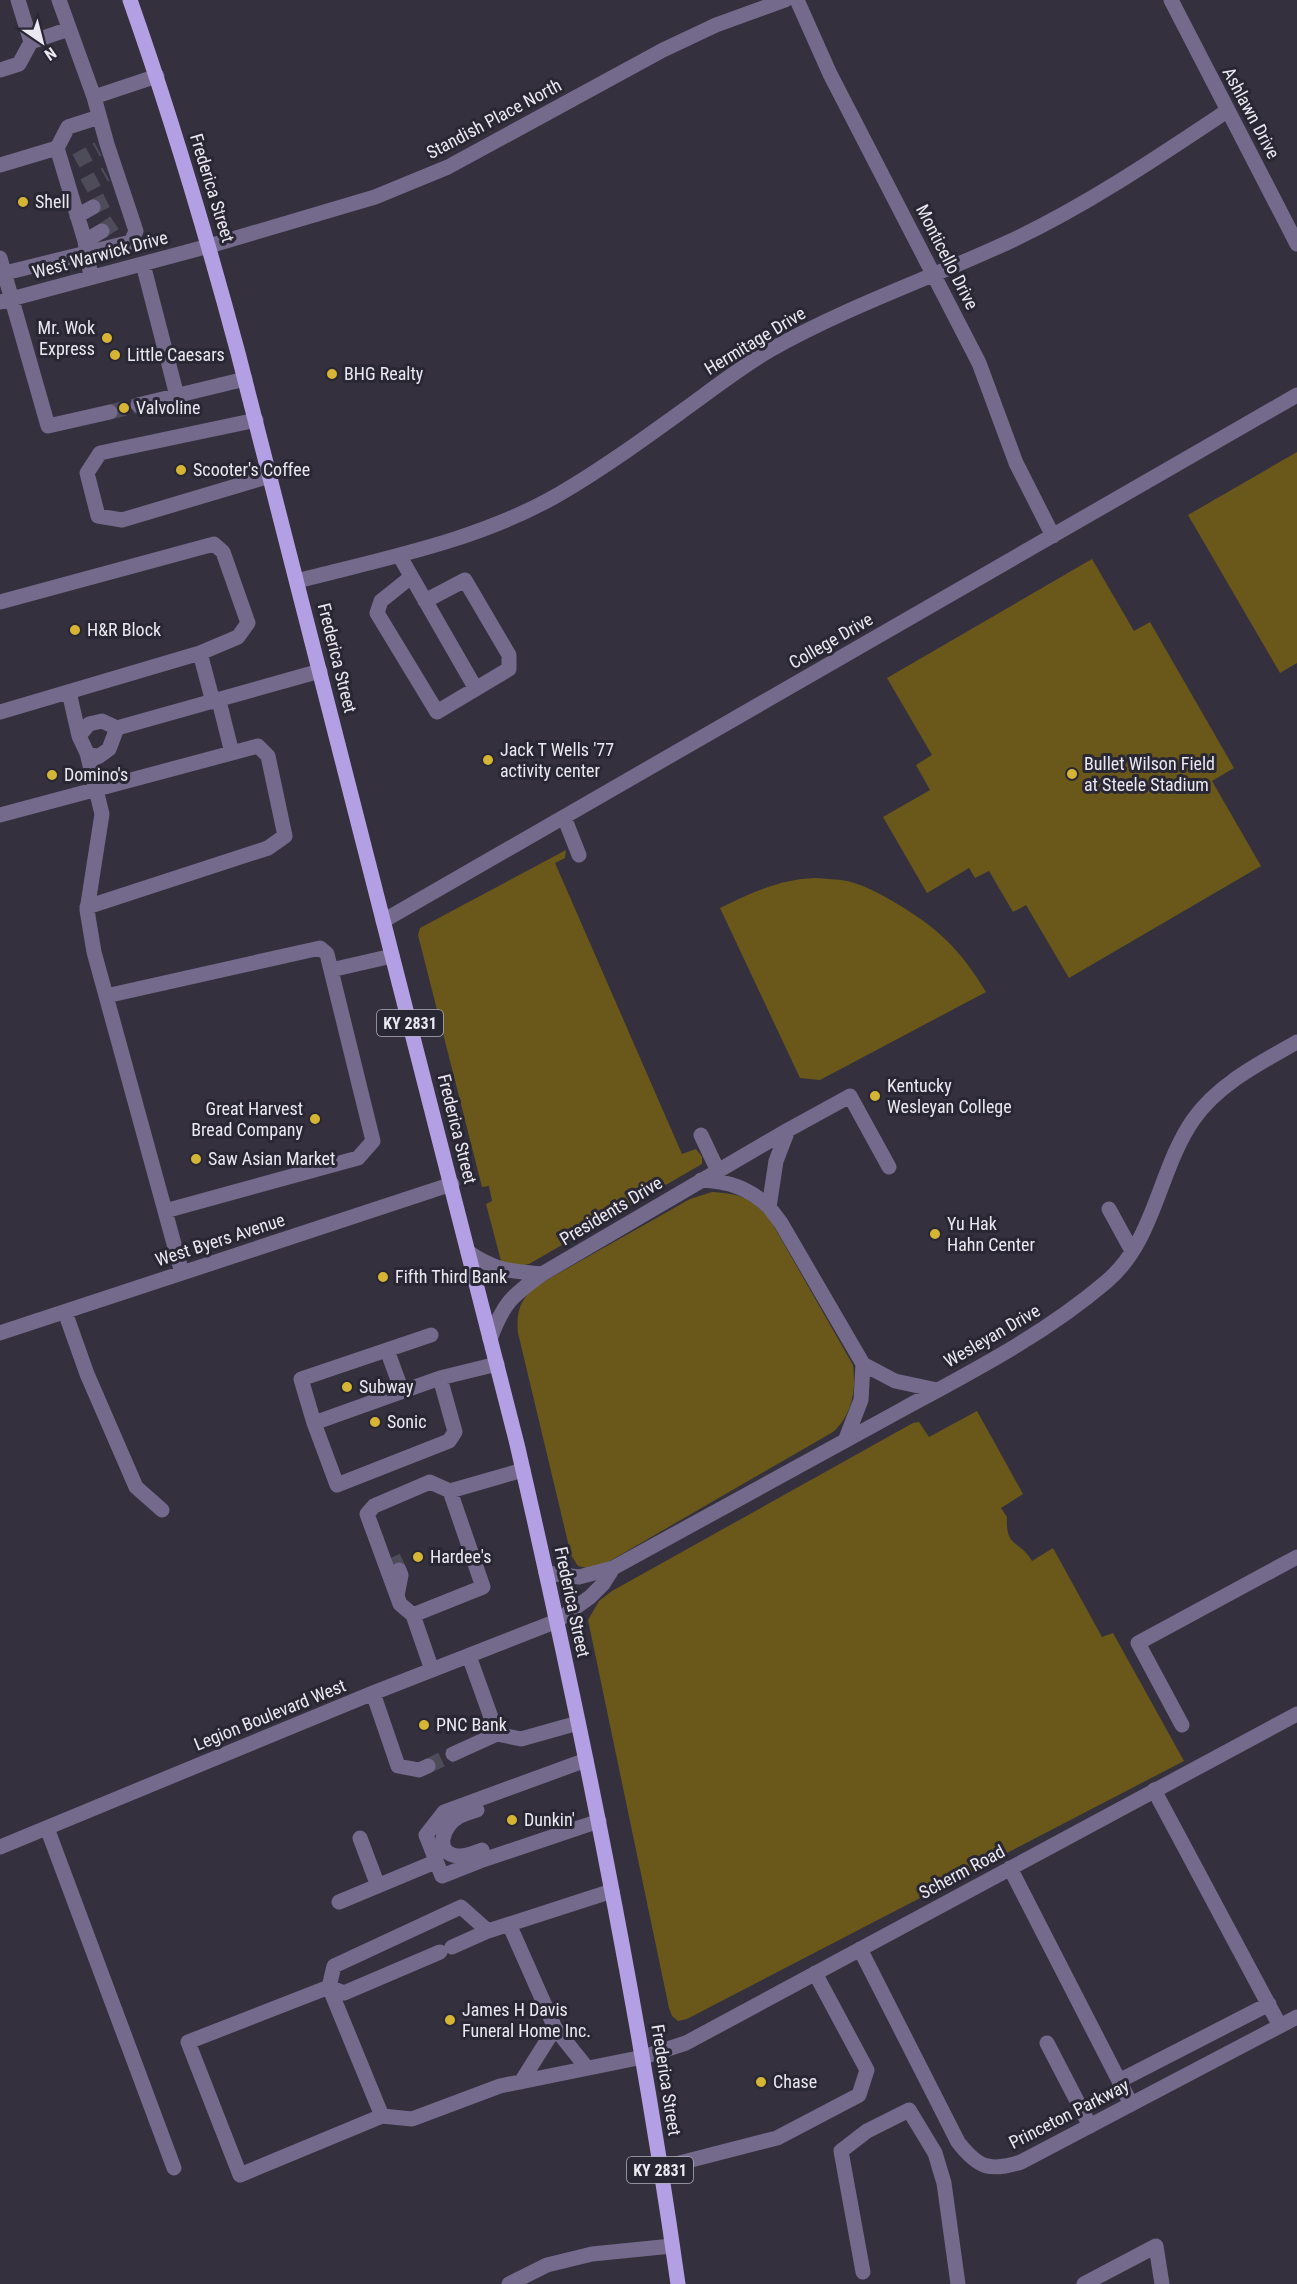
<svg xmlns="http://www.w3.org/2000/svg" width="1297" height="2284" viewBox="0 0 1297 2284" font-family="'Roboto Condensed',sans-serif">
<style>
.green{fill:#695819}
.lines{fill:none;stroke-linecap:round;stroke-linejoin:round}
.minor-tunnel{stroke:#4f4c59;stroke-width:15;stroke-dasharray:15 8;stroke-linecap:butt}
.minor{stroke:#736a8c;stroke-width:15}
.major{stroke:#b3a0e4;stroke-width:15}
.poi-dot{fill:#d6b534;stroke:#2a2734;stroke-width:2}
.labels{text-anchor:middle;stroke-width:6;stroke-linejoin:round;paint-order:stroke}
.shield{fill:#2a2734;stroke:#b0aeb8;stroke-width:1.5}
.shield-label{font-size:16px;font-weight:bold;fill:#eae8f1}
.street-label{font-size:18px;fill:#eae8f1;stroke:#2a2734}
.poi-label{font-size:18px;fill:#eae8f1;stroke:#2a2734;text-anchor:start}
</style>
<rect width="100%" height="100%" fill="#34303e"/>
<path class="green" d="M1297,452v211l-17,10 -92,-158z
M1092,559l42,72 16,-9 84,146 -22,13 49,85 -192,112 -43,-73 -13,7 -24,-41 -14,7 -6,-10 -42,25 -44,-76 47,-27 -14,-25 16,-10 -45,-77z
M566,850l-1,8 -10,5 127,291 14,-5 6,8v7l-173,100 -15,3 -13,-6 -15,-57 6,-3 -3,-15 -7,1 -64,-252 2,-7z
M815,878c11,1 22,1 32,3 17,4 32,12 47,21 44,26 65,46 92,90l-166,88 -20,-2 -80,-170c31,-15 60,-29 95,-30z
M712,1192c29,2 34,4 56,24l85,149c3,24 0,49 -20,67l-225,130 -21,6 -9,-2 -7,-11 -53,-222c-2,-21 2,-35 20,-48l152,-86z
M977,1411l46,83 -22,14 6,9c-2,31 13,23 25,44l21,-13 49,89 11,-4 71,128 -497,258 -9,2 -6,-5 -3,-8 -81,-388 11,-19 13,-10 301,-168 6,-1 10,15z"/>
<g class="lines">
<path class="minor-tunnel" d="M76,161l22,-12
M84,186l22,-12
M93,207l20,-10
M102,231l18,-12
M110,412l28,-7
M393,1557l6,13
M428,1766l25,-12"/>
<path class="minor" d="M18,0l13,42
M59,0l35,97 63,-21
M797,0l33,74 149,289 37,100 37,73
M1171,0l126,244
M0,70l19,-6 12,-22 38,-13
M0,165l57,-17
M77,216l16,-9
M85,241l17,-10
M0,258l48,168 62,-14
M143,264l34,132
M5,273l126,-31 5,-11 -29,-87 -13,-47
M91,277l-6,-36 -28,-93 11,-21 31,-10
M0,302l209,-56 166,-49 73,-30 215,-117 53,-25 69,-25
M138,405l107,-26
M256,420l-156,33 -13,20 11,43 24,4 148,-44
M399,555l77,134
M411,577l-30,24 -4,12 60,99 72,-43v-14l-44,-75 -40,21
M297,581c89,-23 184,-41 264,-88 46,-27 88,-58 131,-89 26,-19 51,-38 78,-54 78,-44 164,-73 245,-111 75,-36 143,-82 212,-128
M0,602l214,-58 9,8 25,71 -10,14 -38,16 -200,59
M200,653l13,49
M69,692l10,44
M219,701l13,52
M117,728l-8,21 -11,8 -11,-4 -8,-17 10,-12 13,-3 15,7 203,-57
M87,753l15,61 -15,96 7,42 88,321
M0,815l258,-69 10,10 17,80 -17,12 -181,59
M564,817l15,38
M383,921l914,-526
M331,970l61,-14
M106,996l214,-48 7,6 46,187 -15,17 -193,53
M701,1135l17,36
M889,1167l-39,-71 -62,34 -12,31 -7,46 12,16 82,141 32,17 42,9
M701,1180c27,1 48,8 68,27
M1109,1209l23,42
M468,1252c28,19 41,19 74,22l246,-144
M65,1312l22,62 49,113 26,23
M0,1333l452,-149
M490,1339c14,-37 21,-42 52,-65
M387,1350l15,41
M440,1378l15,54 -6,9 -112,44 -23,-62 126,-45 57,-14
M314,1423l-13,-44 130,-44
M845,1441l16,-41 2,-36
M546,1573l33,4 34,-9
M397,1596l4,-21 -2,-5
M413,1615l-13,-11 -33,-90 7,-8 56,-24 20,9
M469,1656l28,78 24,5 57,-16
M432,1670l-19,-55 70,-28 -33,-96 73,-21
M373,1693l25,73 21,4 9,-4
M1182,1725l-44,-82 159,-86
M453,1754l44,-20
M586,1760l-142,52 -18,23 16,41 38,-15 119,-40
M1154,1790l126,236
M477,1810c-6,2 -13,4 -19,7 -15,9 -25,36 0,39 8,1 16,-3 24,-6
M47,1828l127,340
M360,1838l18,48
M0,1847l373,-154 184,-72 33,-24 13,-13 10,-16c96,-53 193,-105 290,-159 70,-38 142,-75 203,-127 49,-41 52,-111 87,-162 25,-36 67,-57 104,-78
M1010,1868l121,236
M339,1902l96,-40
M509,1924l46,104 -34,54
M452,1947l36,-16 124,-40
M860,1949l98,193c20,26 32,30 63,20l276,-145
M329,1987l53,129 -142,59 -52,-133 141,-55 5,-21 127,-59 27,24
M329,1987l15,6 96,-41
M555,2028l32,40
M1047,2043l43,83
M1119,2081l150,-77
M382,2116l30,3 88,-33 143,-29 43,-14 611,-329
M660,2168l117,-30 82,-43 8,-25 -52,-97
M863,2272l-22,-121 26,-20 42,-21 26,43 9,30 14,101
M509,2284l38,-19 45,-11 80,-8
M1084,2284l72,-38 6,38"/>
<path class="major" d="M130,0c41,116 76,234 108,353l279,1091c64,278 121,557 161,840"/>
</g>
<g class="poi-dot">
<circle cx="23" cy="202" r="6"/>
<circle cx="107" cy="338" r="6"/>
<circle cx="115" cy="355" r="6"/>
<circle cx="332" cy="374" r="6"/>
<circle cx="124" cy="408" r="6"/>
<circle cx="181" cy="470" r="6"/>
<circle cx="75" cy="630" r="6"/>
<circle cx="488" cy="760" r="6"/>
<circle cx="1072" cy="774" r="6"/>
<circle cx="52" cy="775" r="6"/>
<circle cx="875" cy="1096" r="6"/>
<circle cx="315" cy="1119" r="6"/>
<circle cx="196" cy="1159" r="6"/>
<circle cx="935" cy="1234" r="6"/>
<circle cx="383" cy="1277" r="6"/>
<circle cx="347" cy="1387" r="6"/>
<circle cx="375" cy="1422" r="6"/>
<circle cx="418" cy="1557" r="6"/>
<circle cx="424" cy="1725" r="6"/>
<circle cx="512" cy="1820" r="6"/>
<circle cx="450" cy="2020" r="6"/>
<circle cx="761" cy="2082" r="6"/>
</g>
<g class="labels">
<g class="shield">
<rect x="377" y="1010" width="66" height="26" rx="4.5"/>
<rect x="627" y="2157" width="66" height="26" rx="4.5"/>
</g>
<g class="shield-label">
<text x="410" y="1029">KY 2831</text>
<text x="660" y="2176">KY 2831</text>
</g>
<g class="street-label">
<text transform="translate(1251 113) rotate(62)" y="6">Ashlawn Drive</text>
<text transform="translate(494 119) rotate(-28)" y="6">Standish Place North</text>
<text transform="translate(212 188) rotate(73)" y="6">Frederica Street</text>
<text transform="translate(100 255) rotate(-15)" y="6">West Warwick Drive</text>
<text transform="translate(947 257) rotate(63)" y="6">Monticello Drive</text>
<text transform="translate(755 341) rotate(-31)" y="6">Hermitage Drive</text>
<text transform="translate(831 641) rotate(-30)" y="6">College Drive</text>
<text transform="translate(337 658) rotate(76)" y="6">Frederica Street</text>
<text transform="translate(457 1129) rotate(76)" y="6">Frederica Street</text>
<text transform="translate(611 1211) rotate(-31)" y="6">Presidents Drive</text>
<text transform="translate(220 1240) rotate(-18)" y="6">West Byers Avenue</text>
<text transform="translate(992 1336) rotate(-30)" y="6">Wesleyan Drive</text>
<text transform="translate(572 1602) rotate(78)" y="6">Frederica Street</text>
<text transform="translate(270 1715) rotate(-22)" y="6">Legion Boulevard West</text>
<text transform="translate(962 1872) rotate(-28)" y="6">Scherm Road</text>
<text transform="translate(666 2080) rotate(81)" y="6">Frederica Street</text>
<text transform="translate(1069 2114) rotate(-27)" y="6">Princeton Parkway</text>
</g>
<g class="poi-label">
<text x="35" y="208">Shell</text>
<text x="95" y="334" text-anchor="end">Mr. Wok<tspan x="95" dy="21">Express</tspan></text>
<text x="127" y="361">Little Caesars</text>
<text x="344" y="380">BHG Realty</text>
<text x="136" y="414">Valvoline</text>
<text x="193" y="476">Scooter's Coffee</text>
<text x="87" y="636">H&amp;R Block</text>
<text x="500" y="756">Jack T Wells '77<tspan x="500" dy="21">activity center</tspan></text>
<text x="1084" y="770">Bullet Wilson Field<tspan x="1084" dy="21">at Steele Stadium</tspan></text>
<text x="64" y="781">Domino's</text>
<text x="887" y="1092">Kentucky<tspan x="887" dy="21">Wesleyan College</tspan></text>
<text x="303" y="1115" text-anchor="end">Great Harvest<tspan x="303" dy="21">Bread Company</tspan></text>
<text x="208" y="1165">Saw Asian Market</text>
<text x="947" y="1230">Yu Hak<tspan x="947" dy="21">Hahn Center</tspan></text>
<text x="395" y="1283">Fifth Third Bank</text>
<text x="359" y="1393">Subway</text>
<text x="387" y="1428">Sonic</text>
<text x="430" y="1563">Hardee's</text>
<text x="436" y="1731">PNC Bank</text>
<text x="524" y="1826">Dunkin'</text>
<text x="462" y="2016">James H Davis<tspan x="462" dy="21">Funeral Home Inc.</tspan></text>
<text x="773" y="2088">Chase</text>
</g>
</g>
<g transform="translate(42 42) rotate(145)" stroke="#2a2734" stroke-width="4.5" paint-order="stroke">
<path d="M0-4.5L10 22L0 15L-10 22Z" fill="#eae8f1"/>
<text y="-9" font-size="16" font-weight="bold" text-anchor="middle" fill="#eae8f1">N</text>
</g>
</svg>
